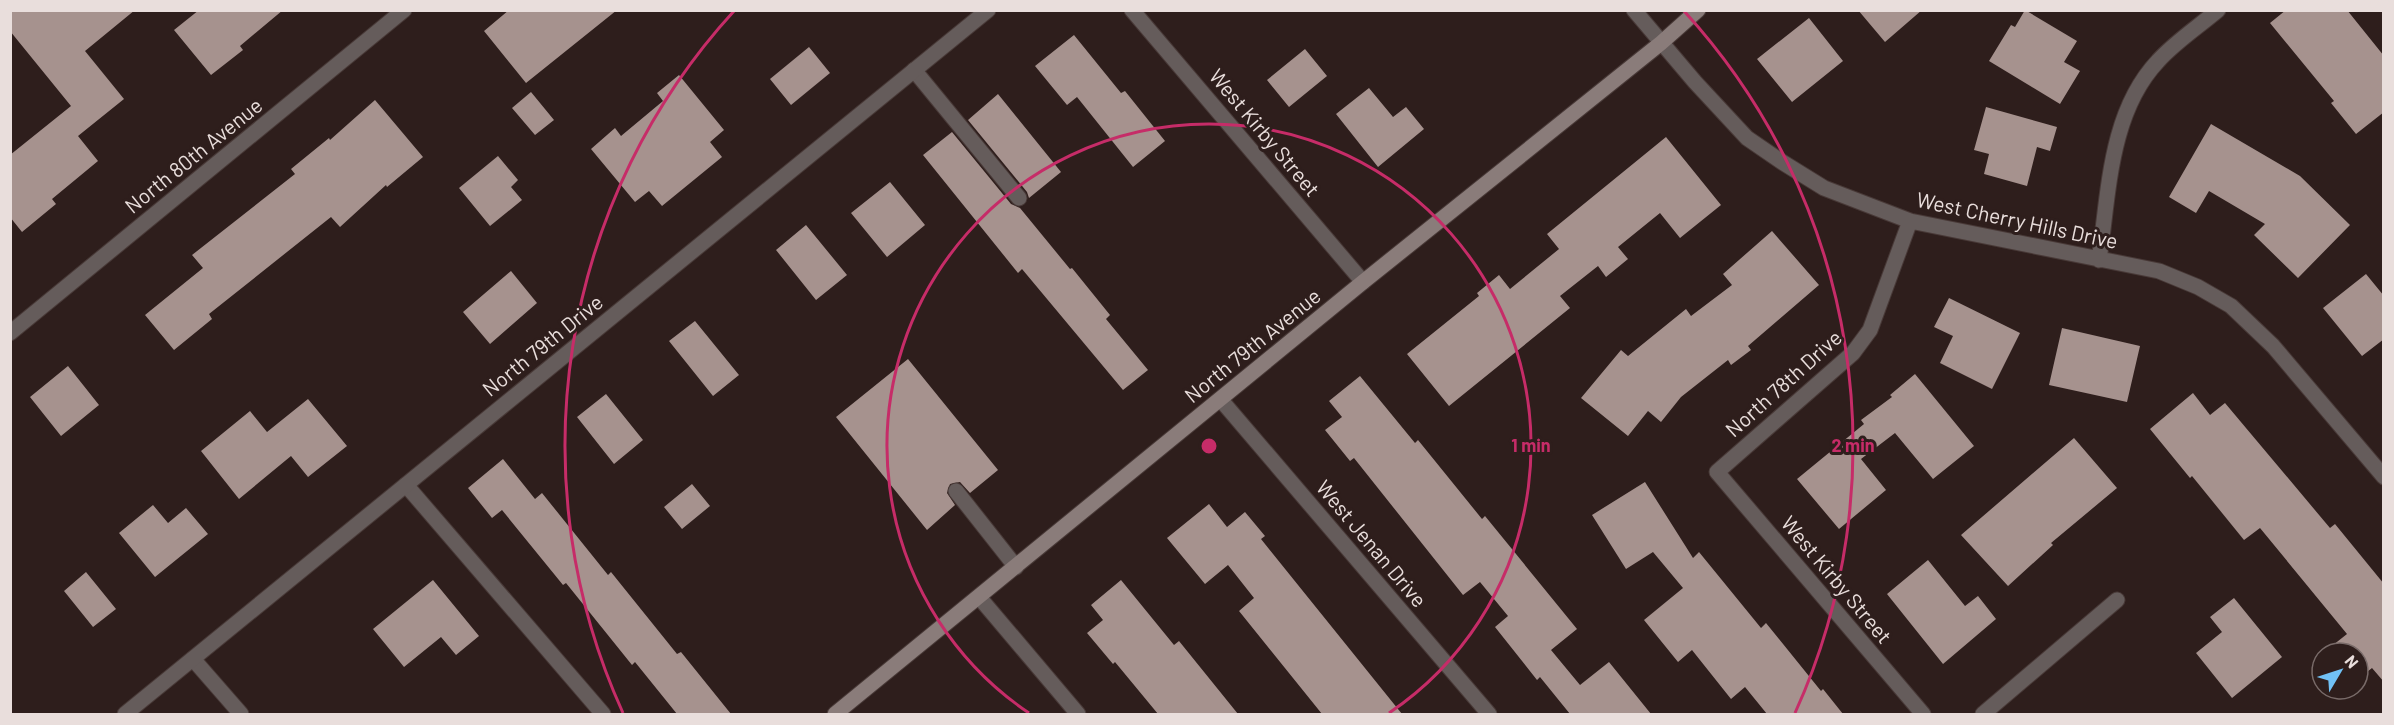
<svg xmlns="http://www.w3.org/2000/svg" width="2394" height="725" viewBox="0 0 2394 725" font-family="Barlow,sans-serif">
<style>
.building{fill:#a6928e}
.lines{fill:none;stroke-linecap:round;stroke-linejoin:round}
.lane-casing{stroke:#483937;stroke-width:17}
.street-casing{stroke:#483937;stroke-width:17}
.secondary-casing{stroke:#483937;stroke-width:17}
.lane{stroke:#655c5b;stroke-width:15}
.street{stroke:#655c5b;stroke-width:15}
.secondary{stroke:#8a7c7a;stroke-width:15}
.ring{fill:none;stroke:#c62c68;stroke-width:3}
.labels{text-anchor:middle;stroke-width:6;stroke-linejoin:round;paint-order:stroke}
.street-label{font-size:21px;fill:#e9dedc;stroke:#2e1e1c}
.centre{fill:#c62c68;stroke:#2e1e1c;stroke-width:3}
.ring-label{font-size:18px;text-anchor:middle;font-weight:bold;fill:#c62c68;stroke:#2e1e1c;stroke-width:6;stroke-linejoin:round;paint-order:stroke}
</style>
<rect width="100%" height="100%" fill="#2e1e1c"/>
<path class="building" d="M10,10h125l-50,41 39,48 -46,37 20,25 -46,38 4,5 -34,28 -12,-15v-62l61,-49 -61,-75z
M199,10h84l-43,36 3,4 -32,25 -37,-45z
M509,10h108l-91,73 -42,-52z
M1858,10h64l-37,32z
M2025,10l52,31 -13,21 16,9 -20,33 -71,-43 22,-36 4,2z
M2286,10h61l37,46v56l-28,22 -25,-31 3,-2 -64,-78z
M1809,18l34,43 -51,41 -35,-43z
M1074,35l47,58 4,-2 40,50 -32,26 -56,-70 -10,8 -32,-39z
M809,47l21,26 -39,32 -21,-26z
M1305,49l22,27 -38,31 -22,-27z
M679,75l45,55 -14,12 12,15 -60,49 -13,-15 -14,11 -44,-53 24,-21 6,8 42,-35 -6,-8z
M1369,88l24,29 13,-10 18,22 -46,38 -42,-53z
M531,92l23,28 -19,15 -23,-27z
M998,94l63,78 -32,26 -2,-6 -59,-72z
M375,100l48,57 -36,30 -1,-2 -46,42 -9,-10 -122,97 3,5 -38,31 -29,-35 58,-47 -11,-13 103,-81 -4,-5 38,-31 1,2z
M1986,107l71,20 -7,24 -13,-4 -10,39 -43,-12 5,-20 -15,-4z
M2211,124l89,52 50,49 -52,53 -44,-43 11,-11 -56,-33 -13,22 -27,-16z
M952,132l59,72 9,4 50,61 2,-1 38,47 -4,4 42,51 -25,20 -101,-121 -4,4 -95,-118z
M1666,137l55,68 -41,33 -20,-25 -42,34 10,12 -22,18 -8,-11 -38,30 10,12 -121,98 -42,-52 72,-58 -2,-3 22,-18 11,14 49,-40 -12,-15z
M498,156l20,24 -7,7 11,13 -32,26 -31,-38z
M890,182l35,43 -38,32 -36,-44z
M806,225l41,50 -31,25 -40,-50z
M1772,231l47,54 -71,61 3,4 -20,15 -3,-5 -47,37 -20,25 -13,-11 -20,25 -47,-38 40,-48 7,6 58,-47 5,7 41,-31 -9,-11z
M511,271l26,32 -47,41 -27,-32z
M2366,274l18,22v43l-22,17 -39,-48z
M1949,298l71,35 -28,56 -52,-26 13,-27 -19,-9z
M695,321l44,54 -26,21 -44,-55z
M2062,328l78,18 -13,56 -78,-17z
M908,359l90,111 -28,23 -10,-11 -10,2 -3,9 8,12 -28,25 -91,-113z
M68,366l31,39 -38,31 -31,-39z
M1915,374l59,72 -41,33 -38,-46 -34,26 25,31 -47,39 -42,-50 67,-55 -3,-4 31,-23 -2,-2z
M1360,376l55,67 3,-3 64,79 3,-3 92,113 -26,21 29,35 29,-23 42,52h-81l-30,-37 -3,3 -42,-53 13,-11 -28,-34 -17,13 -109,-137 -4,3 -25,-31 17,-13 -13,-16z
M2193,393l17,22 15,-12 105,125 5,-4 49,60v98l-12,-14 -14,11v-26h-35l24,-19 -87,-106 -16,12 -52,-64 -2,2 -40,-49z
M606,394l37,46 -29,24 -37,-47z
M308,399l39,47 -39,31 -17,-21 -52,43 -38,-48 49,-40 17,21z
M2074,438l43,50 -66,55 2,2 -45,41 -47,-51z
M503,459l32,40 7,-6 66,82 3,-3 66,82 4,-2 50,62h-54l-42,-52 -3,3 -66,-82 -3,2 -61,-75 -10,8 -24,-30z
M1645,482l48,76 6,-6 62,76 5,-5 55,68 2,-2 20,25h-76l-22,-27 -14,12 -39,-49 -14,12 -34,-42 39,-32 -30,-36 -27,17 -34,-54z
M692,484l18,22 -28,23 -18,-22z
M1209,504l18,23 18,-15 20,24 -4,3 141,175h-80l-83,-103 15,-13 -26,-33 -23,19 -38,-46z
M153,505l15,18 18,-15 22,26 -53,43 -36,-44z
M1928,560l37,46 13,-10 18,23 -53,45 -56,-70z
M86,572l30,37 -23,18 -29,-36z
M433,580l46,56 -23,19 -15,-18 -37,30 -31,-38z
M1121,580l53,65 5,-4 59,73h-80l-43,-52 -2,2 -26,-31 16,-13 -12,-15z
M2234,598l48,59 -50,41 -36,-45 26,-21 -12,-15z"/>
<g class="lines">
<defs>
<path id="lane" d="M914,70l105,128
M406,485l197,229
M956,491l60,76
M193,659l48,55"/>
<path id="street" d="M1132,10l231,272
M1634,10l61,72 52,56 35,24 42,26 86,33 249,50 39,16 33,19 42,40 111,131
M1910,221l-40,109 -17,23 -136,119 206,242
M2099,260c10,-67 10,-147 59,-199 17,-19 40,-34 60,-51
M10,333l394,-323
M1221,400l268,314
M979,597l99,117
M125,714l863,-704
M1983,714l134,-114"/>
<path id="secondary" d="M835,714l528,-432 298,-239 37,-33"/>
</defs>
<use href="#lane" class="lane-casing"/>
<use href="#street" class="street-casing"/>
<use href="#secondary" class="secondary-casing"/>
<use href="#lane" class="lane"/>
<use href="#street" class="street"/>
<use href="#secondary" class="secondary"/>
</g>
<g class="ring">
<path d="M1029 713A322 322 0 1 1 1389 713"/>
<path d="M623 713A644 644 0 0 1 734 11M1684 11A644 644 0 0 1 1795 713"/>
</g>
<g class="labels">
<g class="street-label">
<text transform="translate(1264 133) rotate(50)" y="7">West Kirby Street</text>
<text transform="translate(194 156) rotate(-39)" y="7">North 80th Avenue</text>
<text transform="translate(2017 221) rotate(12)" y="7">West Cherry Hills Drive</text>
<text transform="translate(543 346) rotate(-39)" y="7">North 79th Drive</text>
<text transform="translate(1253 346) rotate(-39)" y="7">North 79th Avenue</text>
<text transform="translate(1784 384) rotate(-42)" y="7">North 78th Drive</text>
<text transform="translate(1371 544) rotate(50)" y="7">West Jenan Drive</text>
<text transform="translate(1836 580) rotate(50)" y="7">West Kirby Street</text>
</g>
</g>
<circle cx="1209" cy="446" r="9" class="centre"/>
<g class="ring-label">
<text x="1531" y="452">1 min</text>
<text x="1853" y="452">2 min</text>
</g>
<rect width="2394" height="725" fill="none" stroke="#e9dedc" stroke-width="24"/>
<g transform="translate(2340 671) rotate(51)"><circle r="28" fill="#2e1e1c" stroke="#796b69" stroke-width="1.5"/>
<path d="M0-4.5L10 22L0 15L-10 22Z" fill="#71c1f5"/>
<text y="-9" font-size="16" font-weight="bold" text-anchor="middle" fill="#e9dedc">N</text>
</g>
</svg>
